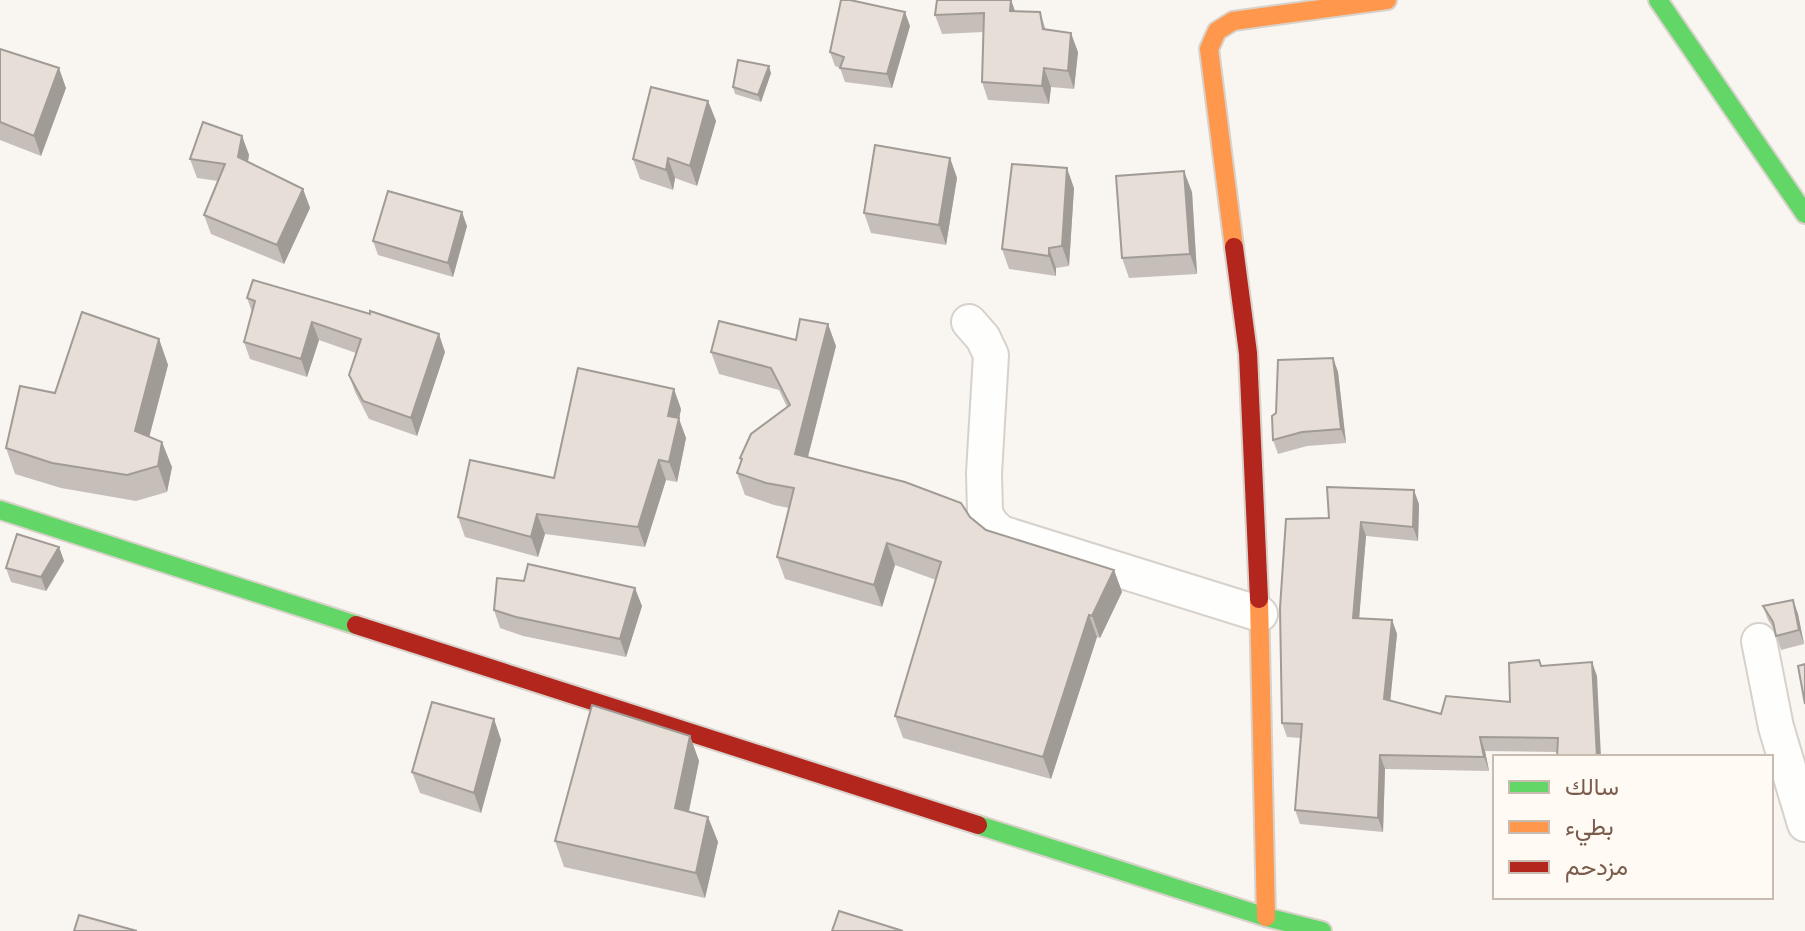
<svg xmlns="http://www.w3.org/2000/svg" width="1805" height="931" viewBox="0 0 1805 931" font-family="'Work Sans',Vazirmatn,sans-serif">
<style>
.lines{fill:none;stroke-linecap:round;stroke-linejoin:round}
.street-casing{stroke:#d7d1cb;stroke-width:38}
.fast-casing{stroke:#d9d2cb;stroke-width:22}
.slow-casing{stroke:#d9d2cb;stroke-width:22}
.jam-casing{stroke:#d9d2cb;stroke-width:22}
.street{stroke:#fefefd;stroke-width:34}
.fast{stroke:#63d668;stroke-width:18}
.slow{stroke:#ff974d;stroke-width:18}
.jam{stroke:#b3261e;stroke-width:18}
.wall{fill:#c6bfb9}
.shaded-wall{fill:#a19b96}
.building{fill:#e6ded7;stroke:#a19b96;stroke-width:2}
</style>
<rect width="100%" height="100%" fill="#f9f5f0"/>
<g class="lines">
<defs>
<path id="street" d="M969,322l14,16 8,17 -7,118 1,40 6,11 10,9 259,81
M1759,641l17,86 29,97"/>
<path id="fast" d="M1658,0l147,214
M0,510l356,115
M978,825l288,92 56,14"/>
<path id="slow" d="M1234,247l-25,-198 8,-18 16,-10 154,-21
M1259,599l7,318"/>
<path id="jam" d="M1234,247l14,106 11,246
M356,625l622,200"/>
</defs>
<use href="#street" class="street-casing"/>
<use href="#fast" class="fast-casing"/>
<use href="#slow" class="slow-casing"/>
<use href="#jam" class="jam-casing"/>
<use href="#street" class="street"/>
<use href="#fast" class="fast"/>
<use href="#slow" class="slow"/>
<use href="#jam" class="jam"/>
</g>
<path class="wall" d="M937,0h74l4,11 25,1 6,18 32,22 -4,37 -23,-2 -2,17 -61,-4 -6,-18 1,-50 -41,2 -7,-19z
M910,26l-18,62 -47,-6 -5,-14 -5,-2 -5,-14z
M0,49l66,39 -25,68 -41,-16z
M771,73l-10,29 -26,-8 -2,-7z
M708,101l8,20 -19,65 -22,-8 -2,12 -33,-11 -7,-20z
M242,136l7,19 -1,7 55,27 7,19 -26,56 -73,-30 -7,-19 14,-34 -21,-3 -7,-19z
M950,158l7,20 -11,67 -75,-12 -7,-20z
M1074,188l-5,78 -13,2v8l-47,-7 -7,-20z
M1192,192l5,82 -68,4 -7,-20z
M467,226l-14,51 -75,-22 -5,-14z
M247,298l198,54 -28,84 -48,-17 -14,-27 -6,-17 7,-22 -37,-13 -12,37 -57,-18 -6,-17 8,-30z
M159,339l9,26 -19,72 23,30 -5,25 -31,9 -75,-13 -46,-14 -9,-26 49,-55z
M796,340l40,6 -28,111 162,60 16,13 128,40 8,22 -22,46 -3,-1 -46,142 -148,-41 -8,-22 41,-136 -41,-15 -13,42 -97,-28 -8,-22 12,-49 -15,-3 -29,-10 -8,-22 4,-11 -1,-4 47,-51 -8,-17 -60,-16 -8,-22z
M1333,358l5,14 8,71 -39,3 -29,8 -5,-14 3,-27z
M681,409l-2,10 7,19 -9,44 -11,-2 -21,67 -100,-13 -7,23 -73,-20 -7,-20 96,-39z
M1419,504l-1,37 -52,-5 -7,82 33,2 5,14 -7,67 51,13 69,-12 31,-36 56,10 -40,76 -72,-1 4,20 -104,-2 -2,63 -83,-8 -5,-14 6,-72 -14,-1 -5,-14 47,-205z
M59,547l5,14 -18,30 -35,-9 -5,-14z
M1793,600l5,14 6,30 -23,6 -6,-19 -7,-11 -5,-14z
M642,606l-16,51 -103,-21 -23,-8 -6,-18z
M494,719l7,21 -20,73 -61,-20 -8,-21z
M690,736l9,25 -10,51 19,5 10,25 -13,56 -141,-31 -9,-26z"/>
<path class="shaded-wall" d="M1011,0l6,17 -7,-6z
M905,12l5,14 -18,62 -5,-14z
M1071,33l7,19 -4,37 -6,-18z
M769,66l2,7 -10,29 -3,-7z
M59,68l7,20 -25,68 -7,-20z
M1044,68l7,19 -2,17 -7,-18z
M708,101l8,20 -19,65 -7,-20z
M242,136l7,19 -4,21 -7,-19z
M668,158l7,20 -2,12 -7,-20z
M950,158l7,20 -11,67 -7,-20z
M1067,168l7,20 -5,78 -7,-20z
M1184,171l8,21 5,82 -7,-20z
M303,189l7,19 -26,56 -7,-19z
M462,212l5,14 -14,51 -5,-14z
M1049,248l7,20v8l-7,-20z
M312,322l7,18 -12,37 -6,-18z
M828,324l8,22 -33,130 -8,-22z
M439,334l6,18 -28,84 -6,-18z
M159,339l9,26 -24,92 -9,-26z
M1333,358l5,14 8,71 -5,-14z
M674,389l7,20 -2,10 7,19 -9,44 -8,-20 -1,-46z
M162,442l10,25 -5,25 -9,-26z
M659,460l7,20 -21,67 -7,-20z
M1414,490l5,14 -1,37 -5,-14z
M537,514l8,20 -7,23 -7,-20z
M1361,522l5,14 -8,96 -5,-14z
M887,543l8,22 -13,42 -8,-22z
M59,547l5,14 -18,30 -5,-14z
M1114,570l8,22 -22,46 -8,-22z
M635,588l7,18 -16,51 -6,-18z
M1793,600l5,14 6,30 -5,-14z
M1089,615l8,22 -46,142 -8,-22z
M1392,620l5,14 -8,79 -5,-14z
M1592,662l5,14 4,81h-4z
M494,719l7,21 -20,73 -7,-20z
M690,736l9,25 -15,73 -9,-26z
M1480,737l5,14 4,20 -5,-14z
M1380,755l5,14 -2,63 -5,-14z
M708,817l10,25 -13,56 -9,-25z"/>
<path class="building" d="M841,0h9l55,12 -18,62 -47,-6 4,-11 -14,-5z
M937,0h74l-1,11 30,1 3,17 28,4 -3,38 -24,-3 -2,18 -60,-4 2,-69 -49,2z
M0,49l59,19 -25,68 -34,-14z
M738,60l31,6 -11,29 -25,-8z
M651,87l57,14 -18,65 -22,-8 -2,12 -33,-11z
M203,122l39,14 -4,21 65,32 -26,56 -73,-30 21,-51 -35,-5z
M875,145l75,13 -11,67 -75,-12z
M1012,164l55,4 -5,78 -13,2v8l-47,-7z
M1184,171l6,83 -68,4 -6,-82z
M388,191l74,21 -14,51 -75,-22z
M253,280l117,34v-3l69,23 -28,84 -48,-17 -14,-26 12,-36 -49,-17 -11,37 -57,-17 11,-41 -8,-3z
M82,312l77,27 -24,92 27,11 -4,24 -31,9 -75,-12 -46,-15 14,-62 35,7z
M800,319l28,5 -33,130 110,28 56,21 9,14 16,13 128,40 -22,46 -3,-1 -46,142 -148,-41 46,-154 -54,-19 -13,42 -97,-28 17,-69 -28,-5 -29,-10 5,-14 -2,-1 11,-24 39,-29 -19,-37 -60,-16 8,-31 77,19z
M1333,358l8,71 -39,3 -29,8 -1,-24 4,-3 2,-53z
M578,368l96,21 -6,27 11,2 -10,44 -10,-2 -21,67 -101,-13 -6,23 -73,-20 12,-57 84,18z
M1327,487l87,3 -1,37 -52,-5 -8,96 39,2 -8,79 57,15 5,-18 64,6 -1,-39 30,-3 2,6 51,-4 5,95h-40l1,-19 -78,-1 4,20 -104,-2 -2,63 -83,-8 7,-86 -20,-1 -2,-115 6,-89 43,-1z
M17,534l42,13 -18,30 -35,-9z
M528,564l107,24 -15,51 -104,-22 -22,-7 3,-32 27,3z
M1793,600l6,30 -23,6 -3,-14 -10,-16z
M1805,664v40l-7,-38z
M432,702l62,17 -20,74 -62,-21z
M592,705l98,31 -15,72 33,9 -12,56 -141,-32z
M839,911l64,20h-71z
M79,915l58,16h-63z"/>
<rect x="1493" y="755" width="280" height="144" fill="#fffaf3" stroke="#cabbb1" stroke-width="2"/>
<rect x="1509" y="781" width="40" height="12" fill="#63d668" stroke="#cabbb1" stroke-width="2"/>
<text x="1565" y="795" font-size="24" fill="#7a5c4d">سالك</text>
<rect x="1509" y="821" width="40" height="12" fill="#ff974d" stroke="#cabbb1" stroke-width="2"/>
<text x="1565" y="835" font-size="24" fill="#7a5c4d">بطيء</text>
<rect x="1509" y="861" width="40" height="12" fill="#b3261e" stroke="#cabbb1" stroke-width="2"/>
<text x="1565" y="875" font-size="24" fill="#7a5c4d">مزدحم</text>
</svg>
